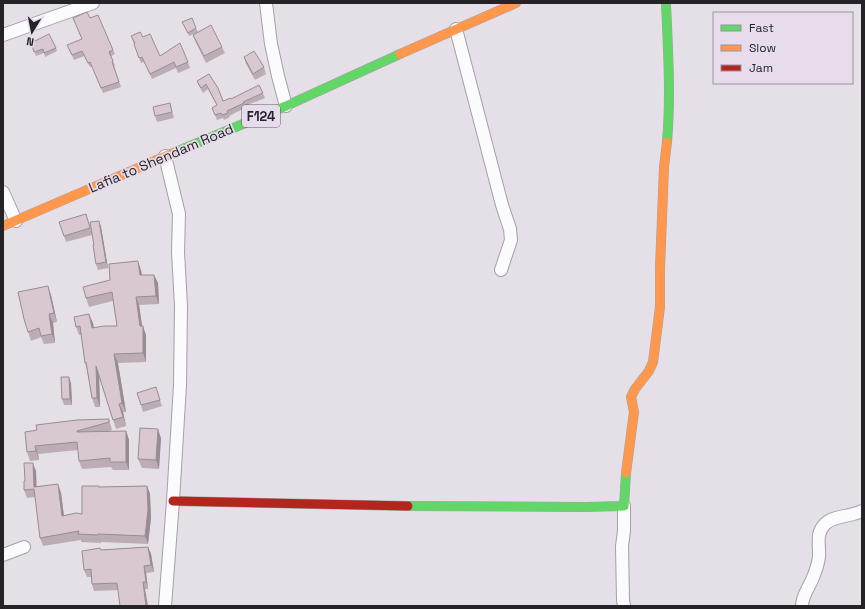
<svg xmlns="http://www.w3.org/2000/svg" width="865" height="609" viewBox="0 0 865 609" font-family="'Space Grotesk',sans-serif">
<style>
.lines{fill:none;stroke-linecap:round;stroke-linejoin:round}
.street-casing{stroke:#a4a0a6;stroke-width:14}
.fast-casing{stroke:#a4a0a6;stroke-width:10}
.slow-casing{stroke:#a4a0a6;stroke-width:10}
.jam-casing{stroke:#a4a0a6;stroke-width:10}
.street{stroke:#fbfafc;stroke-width:12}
.fast{stroke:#63d668;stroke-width:9}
.slow{stroke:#ff974d;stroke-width:9}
.jam{stroke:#b3261e;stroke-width:9}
.wall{fill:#bbacb5}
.shaded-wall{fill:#988c93}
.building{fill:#d9c8d2;stroke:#988c93}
.labels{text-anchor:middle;stroke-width:3.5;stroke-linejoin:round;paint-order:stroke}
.shield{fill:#e6dceb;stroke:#605a62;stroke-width:1}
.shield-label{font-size:13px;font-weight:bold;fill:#262328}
.street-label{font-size:14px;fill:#262328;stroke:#e6dceb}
</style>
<rect width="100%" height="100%" fill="#e5e0e8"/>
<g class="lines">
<defs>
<path id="street" d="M266,3l5,41 7,32 8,30
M456,29l46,176 8,24 1,11 -10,30
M3,35l90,-32
M3,192l13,29
M624,506v25l-2,15 1,54 1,6
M3,555l21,-8
M165,606l8,-105 7,-116 1,-79 -3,-54 1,-38 -14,-58
M802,606c0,-10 6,-17 10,-26 3,-7 6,-16 7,-23 1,-12 -4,-23 6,-33 9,-9 26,-7 37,-13"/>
<path id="fast" d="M666,3c2,47 5,93 1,139
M173,153l113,-47 114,-52
M408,506l176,1 40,-1 2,-33"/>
<path id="slow" d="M400,54l116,-51
M3,226l170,-73
M626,473l8,-61 -3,-15 4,-8 14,-18 4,-9 7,-55v-39l4,-101 3,-25"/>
<path id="jam" d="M173,501l235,5"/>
</defs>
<use href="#street" class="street-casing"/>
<use href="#fast" class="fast-casing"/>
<use href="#slow" class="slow-casing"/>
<use href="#jam" class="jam-casing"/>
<use href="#street" class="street"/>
<use href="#fast" class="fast"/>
<use href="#slow" class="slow"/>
<use href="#jam" class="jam"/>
</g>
<path class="wall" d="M73,18h17l23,32 2,4 -4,2 4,10h-1l7,21 -18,6 -11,-27 -2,1 -6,-11 -10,4 -5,-11 13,-10z
M182,22l14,6 2,4 -9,4z
M193,35l29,12 3,6 -19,10 -11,-22z
M131,36l12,1 17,19 28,6 2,6 -12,5 -2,-5 -24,11 -8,-17 -3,1z
M31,43l25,5 1,3 -12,6 -1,-4 -8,3z
M244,57l20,10 2,7 -11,6 -9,-16z
M209,74l14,27 8,-2 28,-14 6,13 -20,8v2l-16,8 1,1 -6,3 -1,-2 -6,2 -5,-12 5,-2 -9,-17 -5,4 -4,-7 -2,-5z
M170,103l4,15 -17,4 -2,-6z
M88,221l4,12 7,-12 2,6 7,41 -10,2 -2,-6 -2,-19 -2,-10 -26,7 -2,-6z
M141,270l1,5h12l4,8 1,21 -20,1 3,21 4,9v27l-28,1 8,49h-3l3,14 -10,3 -17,-53 1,31h-5l-3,-9 -5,-28 -2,-7 -4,-28h-2l-3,-8 17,-4 1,5 23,-2 -4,-25 -24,6 -3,-9 24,-18z
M51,295l6,27 -4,1 2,20 -11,1 -3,-7 -10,4 -7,-22z
M71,383l1,22h-8l-2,-6z
M156,387l6,19 -19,6 -2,-7z
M109,419l3,11 -6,2 20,-1 3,9v30h-16l-2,-3 -29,2 -3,-8 -1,-11 -40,4 1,6 -9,1 -3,-9 -2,-20z
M161,438l-2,31 -17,-1 -4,-9z
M36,471v16l22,-3 3,9 3,23 18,-2 17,-27 48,-1 3,8 1,24 -3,26 -47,-2v1l-20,-1v-2l-38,6 -3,-8 -5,-41 -8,1 -3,-8 1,-9z
M148,547l3,7 3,18 -8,1 2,16 -54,2 -2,-7 -1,-7h-4l-3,-7 16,-22 1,2z"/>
<path class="shaded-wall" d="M99,221l2,6 7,41 -2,-6z
M138,261l3,9 2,14 -3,-9z
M154,275l4,8 1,21 -3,-8z
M48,286l3,9 6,27 -3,-9z
M136,297l3,8 4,27v-6l3,9v27l-3,-9z
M49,314l4,9 2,20 -3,-9z
M89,314l4,9 2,14 -3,-9z
M114,354l4,9 8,49 -4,-9z
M96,366l3,8 1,33 -3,-9z
M69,377l2,6 1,22 -2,-6z
M119,404l4,8 3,14 -3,-9z
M158,429l3,9 -2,31 -3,-9z
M126,431l3,9v30l-3,-8z
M35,446l3,8 1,6 -3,-9z
M33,463l3,8 1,24 -3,-8z
M58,484l3,9 4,31 -3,-8z
M147,486l3,8 1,24 -3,26 -3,-8z
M148,547l3,7 3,18 -3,-7z
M144,566l2,7 2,16 -2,-7z
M143,582l2,7 3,17h-2z"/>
<path class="building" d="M87,12l3,6 8,-3 15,35 -4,2 4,9 -1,1 7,20 -18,6 -11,-26 -2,1 -6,-12 -10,4 -5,-10 15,-6 -9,-21z
M192,18l4,10 -8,5 -6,-11z
M211,25l11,22 -18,9 -11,-21z
M140,32l3,5 7,-3 10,22 20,-13 8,19 -12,5 -2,-5 -24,12 -8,-17 -3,1 -5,-14 1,-1 -4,-7z
M49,34l7,14 -12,5 -1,-4 -9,3 -3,-9z
M254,51l10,16 -11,7 -9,-17z
M209,74l9,14 5,13 8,-3v1l28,-14 4,8 -20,9 1,1 -17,8 1,2 -6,2 -1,-2 -6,2 -3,-7 5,-3 -11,-21 -5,4 -4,-7z
M170,103l2,9 -17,4 -2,-9z
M86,214l4,14 -26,8 -5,-14z
M99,221l7,41 -10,2 -3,-19h1l-4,-23z
M138,261l2,14h14l2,21 -20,1 4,29h3v27l-29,1 8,49 -3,1 4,13 -10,3 -17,-54 1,32h-5l-6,-36 -1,1 -5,-37 -4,1 -2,-10 15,-3 3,14 12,-2h13l-5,-34 -26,6 -3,-11 27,-7 -1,-16z
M48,286l6,27 -5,1 3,20 -11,2 -2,-8 -11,4 -4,-13 -6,-27z
M61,377h8l1,22h-8z
M156,387l4,13 -19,5 -4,-12z
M109,419v3l-32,9v1l49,-1v31h-16v-4l-31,3 -2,-19 -42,4 1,5 -9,1 -2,-20 12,-2 -1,-5 41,-5z
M140,428l18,1 -2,31 -18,-1z
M24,463h9l1,24 24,-3 4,32 14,-3 6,1v-28h17v1l48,-1 1,24 -3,26 -47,-2v1l-20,-1 1,-3 -39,7 -6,-49 -10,1v-9h1z
M148,547l3,18 -7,1 2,16h-3l3,24h-26l-3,-23 -25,1 -1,-15 -7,1 -2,-19 18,-3 1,2z"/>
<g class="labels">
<rect class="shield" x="242" y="105" width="38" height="22" rx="3"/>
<g class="shield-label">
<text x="261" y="121">F124</text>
</g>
<g class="street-label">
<text transform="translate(161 158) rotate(-23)" y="5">Lafia to Shendam Road</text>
</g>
</g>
<rect width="865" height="609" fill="none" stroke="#262328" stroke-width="8"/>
<rect x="713" y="12" width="140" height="72" fill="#e6dceb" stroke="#99929d"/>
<rect x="721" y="25" width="20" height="6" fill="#63d668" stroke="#99929d"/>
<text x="749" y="32" font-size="12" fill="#262328">Fast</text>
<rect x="721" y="45" width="20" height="6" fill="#ff974d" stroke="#99929d"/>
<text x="749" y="52" font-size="12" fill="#262328">Slow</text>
<rect x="721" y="65" width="20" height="6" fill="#b3261e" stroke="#99929d"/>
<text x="749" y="72" font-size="12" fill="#262328">Jam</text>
<g transform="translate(32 32) rotate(190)" stroke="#e6dceb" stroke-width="3" paint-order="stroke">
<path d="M0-3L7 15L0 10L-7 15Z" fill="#262328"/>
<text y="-6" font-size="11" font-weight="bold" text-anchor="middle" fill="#262328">N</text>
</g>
</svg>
